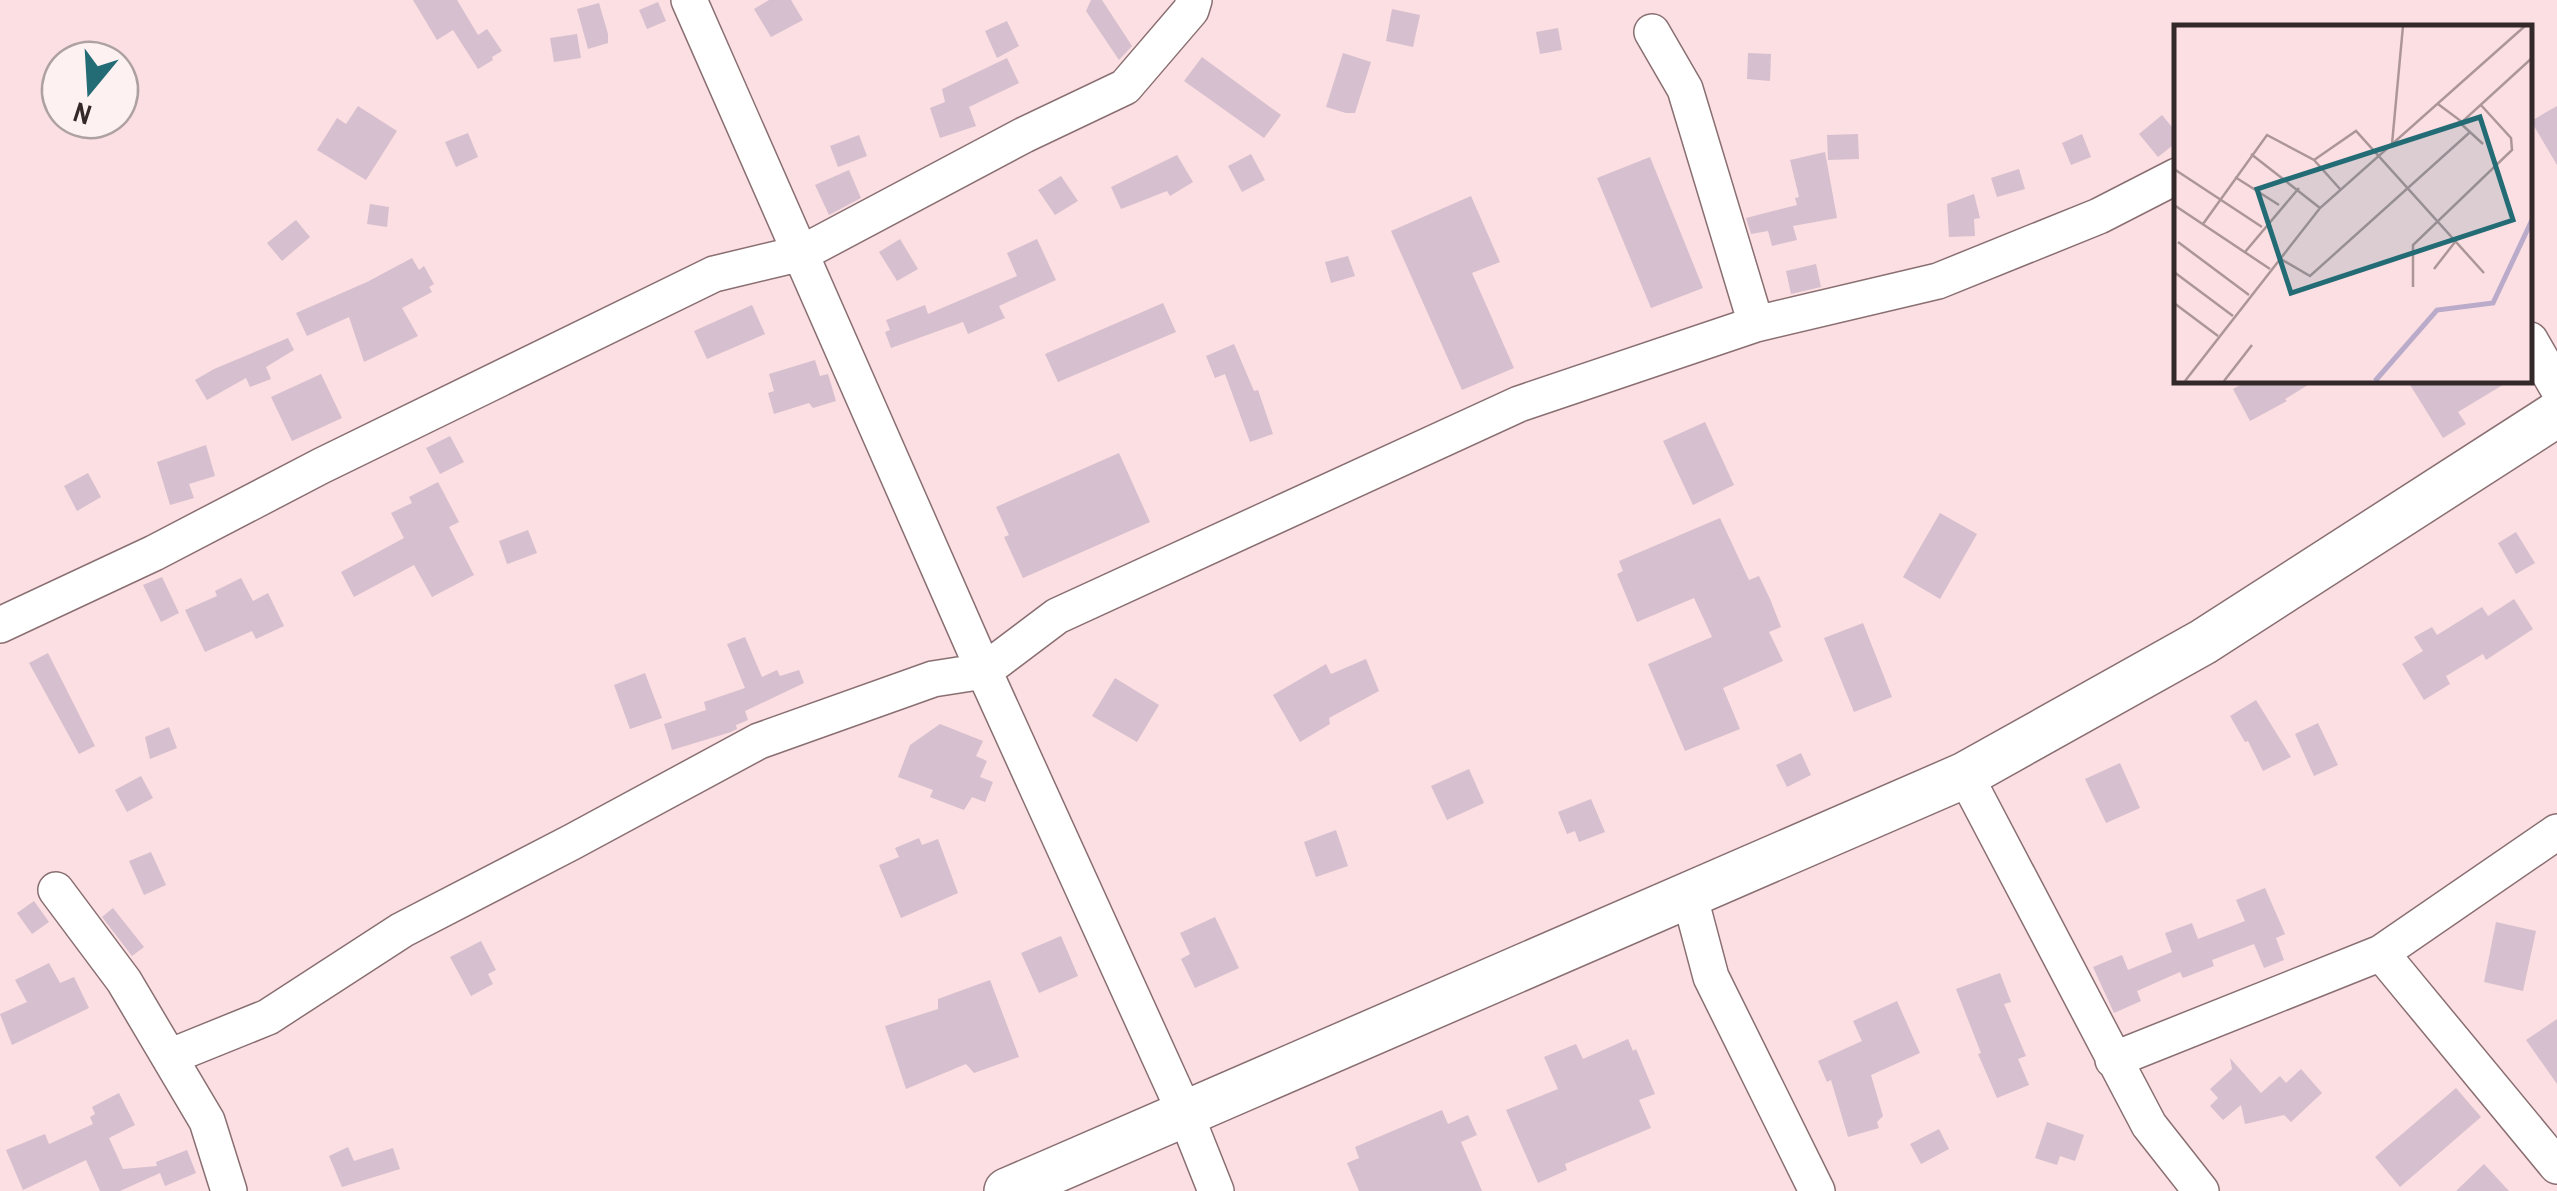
<svg xmlns="http://www.w3.org/2000/svg" width="2557" height="1191" viewBox="0 0 2557 1191" font-family="'Archivo Narrow',sans-serif">
<style>
.building{fill:#d6bfce}
.lines{fill:none;stroke-linecap:round;stroke-linejoin:round}
.minor-casing{stroke:#896f72;stroke-width:38}
.major-casing{stroke:#896f72;stroke-width:48}
.minor{stroke:#fff;stroke-width:35}
.major{stroke:#fff;stroke-width:45}
.inset-river{fill:none;stroke:#baabcb;stroke-width:5}
.inset-road{fill:none;stroke:#ac9698;stroke-width:2.5}
.view{fill:#236c76;fill-opacity:0.15;stroke:#236c76;stroke-width:5}
.inset-edge{fill:none;stroke:#34292a;stroke-width:5}
</style>
<rect width="100%" height="100%" fill="#fcdfe2"/>
<path class="building" d="M413,0h44l21,35 9,-6 15,22 -10,6 1,3 -15,9 -25,-39 -16,10z
M769,0h22l12,20 -32,17 -17,-28z
M1091,0h11l30,46 -13,14 -33,-49z
M658,2l8,19 -19,8 -8,-19z
M599,3l9,31v9l-20,6 -11,-40z
M1392,9l28,6 -7,32 -27,-6z
M1007,21l12,25 -22,12 -12,-27z
M1558,28l4,22 -22,4 -4,-22z
M577,34l4,24 -27,4 -4,-24z
M1343,53l28,9 -16,51h-9l-20,-6z
M1748,53l23,1 -1,27 -23,-2z
M1202,57l79,58 -17,23 -80,-57z
M1007,58l12,25 -50,24 7,19 -36,12 -10,-30 15,-6 -3,-13z
M358,106l39,25 -31,49 -49,-30 20,-32 9,6z
M2557,106v59l-26,-44z
M2162,115l15,18v9l-19,15 -19,-23z
M468,133l10,24 -22,10 -11,-25z
M1858,134l1,25 -31,1 -1,-25z
M2082,134l9,23 -20,8 -9,-22z
M859,135l8,21 -29,11 -8,-21z
M1825,152l12,66 -44,8 4,14 -25,6 -4,-15 -17,3 -5,-16 51,-13 -2,-7 4,-1 -9,-37z
M1251,154l14,26 -23,12 -14,-26z
M1177,155l16,27 -23,14 -3,-5 -46,18 -10,-22z
M1650,157l53,131 -52,20 -54,-130z
M2019,169l6,20 -28,8 -6,-19z
M849,170l12,28 -32,17 -14,-30z
M1061,176l17,25 -23,14 -17,-25z
M1974,194l6,24 -6,1 1,17 -26,1 -2,-33z
M1471,196l29,66 -28,11 42,95 -52,22 -71,-159z
M370,204l19,3 -2,20 -20,-3z
M296,220l14,17 -28,24 -15,-18z
M900,239l18,30 -21,12 -18,-29z
M1037,239l19,41 -57,26 6,12 -37,16 -5,-12 -72,26 -6,-16 5,-2 -4,-10 39,-15 3,9 89,-38 -10,-23z
M1348,256l7,20 -24,7 -6,-21z
M412,258l7,12 5,-4 10,18 -5,3 3,5 -30,16 16,28 -54,26 -15,-45 -42,19 -11,-23 71,-31z
M1816,264l5,23 -30,7 -5,-23z
M1163,303l13,29 -118,50 -13,-28z
M752,305l13,29 -58,25 -13,-28z
M288,338l6,12 -28,17 5,12 -21,8 -4,-9 -39,22 -12,-20 19,-11z
M1234,344l20,47 4,-1 15,44 -23,8 -25,-68 -10,4 -9,-22z
M815,360l5,16 8,-2 8,27 -23,7 -4,-5 -35,11 -6,-21 6,-2 -5,-17z
M321,374l21,44 -50,23 -21,-44z
M2249,380h67l-31,19 2,2 -37,20 -17,-32z
M2407,380h104l-53,32 8,12 -23,14z
M1705,422l29,63 -41,20 -30,-64z
M450,436l14,26 -24,12 -14,-26z
M206,445l9,31 -26,8 5,14 -24,7 -13,-43z
M1119,453l31,69 -127,56 -19,-41 5,-2 -13,-28z
M88,473l13,24 -24,14 -13,-25z
M438,482l21,40 -10,5 25,48 -42,22 -18,-32 -60,32 -13,-25 63,-34 -13,-25 21,-10 -3,-6z
M1940,513l37,21 -37,65 -37,-22z
M1720,518l29,62 10,-4 11,23 11,28 -12,5 14,29 -60,27 17,41 -55,22 -37,-87 64,-27 -18,-39 -57,24 -20,-48 6,-3 -4,-10z
M528,530l9,23 -30,11 -8,-23z
M2516,532l19,31 -19,11 -18,-31z
M162,577l17,36 -18,9 -18,-37z
M241,578l12,23 15,-8 16,33 -28,13 -4,-8 -47,21 -20,-42 32,-14 -2,-5z
M2514,599l19,30 -47,31 -3,-6 -37,22 4,8 -26,16 -22,-36 21,-13 -9,-14 18,-10 5,8 45,-28 6,9z
M1863,623l29,74 -38,15 -30,-74z
M745,637l17,40 15,-7 3,6 19,-6 5,13 -59,28 3,9 -12,5 1,4 -6,3 -59,18 -8,-26 42,-14 -2,-8 41,-14 -18,-44z
M48,653l47,93 -16,8 -50,-91z
M1366,659l13,32 -50,27 1,6 -30,18 -27,-47 53,-31 5,10z
M645,673l17,45 -32,11 -16,-44z
M1115,678l44,27 -22,37 -45,-26z
M2256,700l35,57 -28,14 -15,-30 -3,1 -15,-26z
M2318,723l20,42 -24,11 -19,-42z
M940,724l43,17 -7,15 11,5 -7,16 13,5 -8,20 -13,-5 -8,13 -34,-13 3,-7 -35,-13 12,-32z
M169,727l8,21 -27,11 -5,-22z
M1801,753l10,22 -24,12 -11,-22z
M2120,763l20,45 -34,15 -21,-44z
M1469,769l15,34 -37,17 -16,-34z
M141,776l12,22 -26,14 -12,-22z
M1591,799l14,33 -26,10 -4,-11 -8,3 -9,-22z
M1336,830l12,36 -32,11 -12,-35z
M919,838l3,7 16,-6 20,54 -57,25 -22,-53 20,-8 -4,-9z
M151,852l15,33 -22,10 -15,-34z
M2265,888l20,46 -9,4 8,22 -20,8 -10,-24 -42,16 2,6 -31,12 -3,-6 -43,19 4,10 -27,12 -21,-46 29,-12 6,15 44,-18 -7,-19 27,-10 6,16 47,-18 -9,-21z
M34,901l15,21 -17,12 -15,-21z
M113,908l31,39 -12,9 -30,-39z
M1215,917l24,51 -44,20 -14,-29 9,-5 -10,-21z
M2496,922l40,9 -13,60 -39,-9z
M1061,936l17,40 -39,17 -18,-40z
M481,941l15,29 -8,4 5,10 -22,12 -21,-39z
M49,963l11,20 14,-6 15,31 -77,37 -12,-31 27,-12 -12,-22z
M2000,973l11,29 -7,2 22,52 -8,3 11,26 -32,13 -19,-44 3,-1 -25,-64z
M990,980l29,77 -45,16 -8,-9 -60,25 -21,-63 53,-17v-10z
M1897,1001l23,52 -49,22 12,41 -6,6 2,6 -31,9 -17,-57 -4,2 -9,-21 44,-20 -9,-20z
M2557,1019v65l-31,-44z
M1628,1039l5,12 3,-2 19,45 -16,6 12,28 -86,36 2,6 -29,13 -32,-73 52,-21 -14,-32 32,-13 7,15z
M2230,1058l31,35 19,-17 6,7 15,-14 21,24 -31,29 -7,-7 -39,9 -4,-19 -18,15 -13,-14 8,-8 -8,-9 22,-20z
M2456,1088l25,29 -81,70 -25,-30z
M119,1093l16,32 -26,13 14,31 34,-3 -1,-4 31,-12 9,23 -31,13 -5,-13 -40,18h-20l-14,-31 -63,30 -17,-40 39,-16 4,10 44,-20 -3,-7 5,-3 -3,-7z
M1442,1110l6,14 20,-9 9,20 -16,7 21,49h-123l-12,-28 12,-5 -4,-11z
M2047,1122l37,13 -9,26 -15,-5 -3,9 -22,-7z
M1939,1129l10,20 -28,15 -11,-20z
M348,1147l6,14 39,-13 7,21 -58,18 -13,-31z
M2484,1164l25,27h-53z"/>
<g class="lines">
<defs>
<path id="minor" d="M689,0l295,671 201,442 31,78
M1652,32l33,57 71,235
M2530,340l27,47
M0,625l154,-72 167,-87 393,-192 88,-21 222,-118 101,-48 66,-77 3,-10
M1965,775l184,350 52,66
M56,890l68,91 83,140 22,70
M1689,894l22,83 106,214
M2381,953l176,213
M169,1057l99,-40 134,-87 170,-88 187,-101 174,-62 51,-8 73,-55 462,-212 237,-80 182,-43 161,-65 78,-40
M2113,1060l268,-107 176,-121"/>
<path id="major" d="M1007,1191l958,-416 238,-133 354,-228"/>
</defs>
<use href="#minor" class="minor-casing"/>
<use href="#major" class="major-casing"/>
<use href="#minor" class="minor"/>
<use href="#major" class="major"/>
</g>
<g transform="translate(2174 25)">
<rect width="358" height="358" fill="#fcdfe2"/>
<path class="inset-river" d="M201,356l62,-71 56,-7 39,-83"/>
<path class="inset-road" d="M264,79l24,18 70,-64M285,97l24,22M218,119l11,-118M77,129l69,54M140,135l42,-29 128,142M0,144l88,58M61,152l44,28M0,180l96,64M29,199l64,-89 47,25 26,29M4,217l71,53M71,227l54,-64M105,233l31,18 159,-143M260,244l21,-27M0,247l59,44M239,262v-42l99,-95 -1,-12 -31,-34M0,278l44,33M11,356l135,-173 205,-182M50,356l28,-36"/>
<path class="view" d="M306,92l33,103 -222,73 -34,-104z"/>
<rect width="358" height="358" class="inset-edge"/>
</g>
<g transform="translate(90 90) rotate(198)"><circle r="48" fill="#fdf1f2" stroke="#ada1a2" stroke-width="2.5"/>
<path d="M0-8L18 38L0 25L-18 38Z" fill="#236c76"/>
<text y="-15" font-size="28" font-weight="bold" text-anchor="middle" fill="#34292a">N</text>
</g>
</svg>
